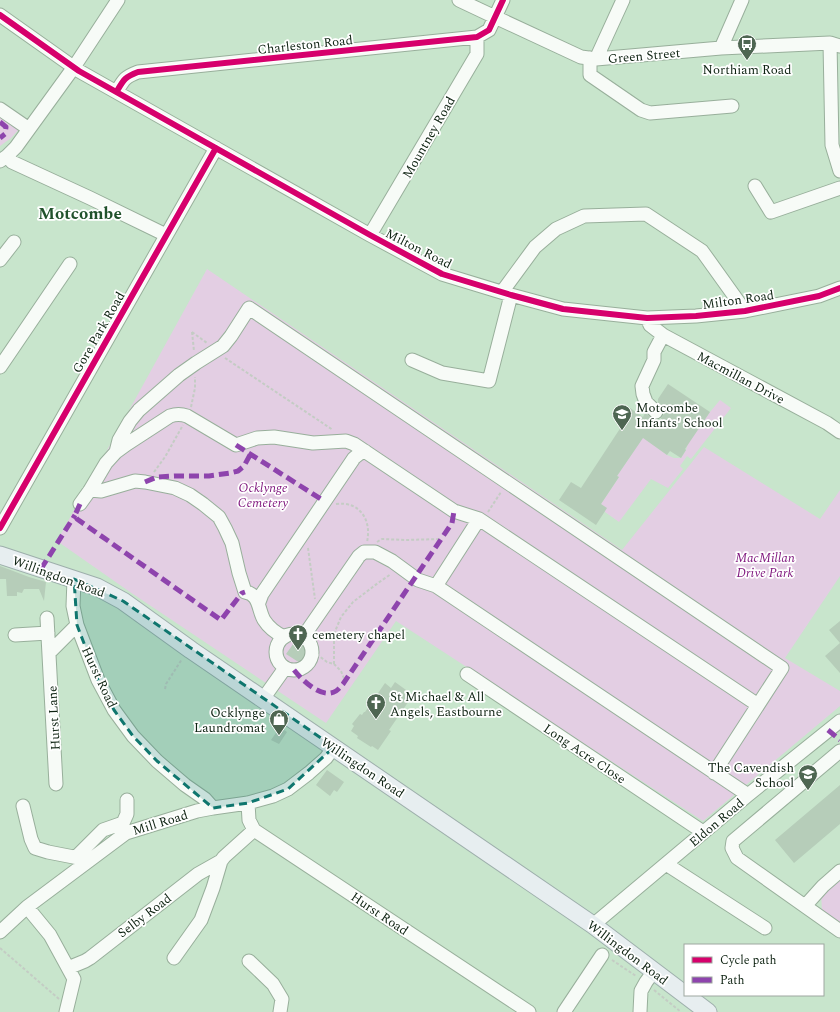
<svg xmlns="http://www.w3.org/2000/svg" width="840" height="1012" viewBox="0 0 840 1012" font-family="Spectral,serif">
<style>
.green{fill:#e3cee3}
.building{fill:#b6cdb9}
.lines{fill:none;stroke-linecap:round;stroke-linejoin:round}
.minor-casing{stroke:#98af9b;stroke-width:15}
.major-casing{stroke:#9eafac;stroke-width:19}
.path{stroke:#c4ccc4;stroke-width:2;stroke-dasharray:3 2;stroke-linecap:butt}
.minor{stroke:#f7fbf7;stroke-width:13}
.major{stroke:#e7eef0;stroke-width:17}
.quiet{stroke:#8e44ad;stroke-width:5;stroke-dasharray:10 5;stroke-linecap:butt}
.cycleway-casing{stroke:#fff;stroke-width:8}
.cycleway{stroke:#d6006c;stroke-width:6}
.marked{fill:#0f766e;fill-opacity:0.2;stroke:#0f766e;stroke-width:3;stroke-dasharray:8 5;stroke-linejoin:round}
.labels{text-anchor:middle;stroke-width:3.5;stroke-linejoin:round;paint-order:stroke}
.street-label{font-size:13px;fill:#0d2211;stroke:#fff}
.poi-label{font-size:13px;fill:#0d2211;stroke:#fff;text-anchor:start}
.park-label{font-size:13px;font-style:italic;fill:#821b80;stroke:#fff}
.district-label{font-size:17px;font-weight:bold;fill:#21522c;stroke:#fff}
</style>
<rect width="100%" height="100%" fill="#c8e5cc"/>
<path class="green" d="M0,112l21,15 -10,11 -11,8z
M207,269l415,281 82,-103 116,72 20,-29v86l-55,82 55,33v15l-137,115 -307,-200 -70,102 -196,-131 -73,-51z
M720,400l11,8 -40,51 -4,-3 -7,10 3,3 -15,19 -17,-9 -32,43 -14,-10 -4,-8 18,-27 -2,-1 26,-39 24,18 7,3h7l5,-8 2,-7 22,-31z
M840,875v49l-18,-13 -1,-18z"/>
<path class="building" d="M668,384l42,28 -25,37 1,1 -5,8 -11,-7 -3,4 -24,-17 -26,38 2,1 -18,27 6,4 -11,17 -37,-25 12,-18 10,6 42,-64 -3,-2 10,-14 13,9 2,-4 18,12 -2,-7 3,-4v-4l-6,-7v-4z
M0,566l29,11 17,5 -2,19 -5,-12h-15l-2,4 -5,-1v4h-10l-1,-17h-6z
M840,621v22l-11,-13z
M296,640l3,4 5,1 6,4 -10,14 -14,-9z
M840,643v30l-15,-17z
M395,682l18,13 -24,35 2,1 -13,19 -6,-4 -1,1 -14,-9 1,-2 -7,-5 3,-5 -2,-2 8,-10 2,1 2,-3h1l20,-29 6,5z
M280,727l7,5 -8,12 -8,-4z
M327,770l17,12 -7,10 -3,-2 -4,6 -14,-11z
M840,785v39l-46,39 -19,-23z"/>
<g class="lines">
<defs>
<path id="minor" d="M459,0l36,17 86,40 15,2 125,-11 109,-5 10,3
M0,15l79,56 291,164 72,39 69,21 52,14 84,9 49,-2 49,-5 74,-15 21,-8
M830,43l2,102 8,26
M721,48l21,-48
M590,58v17l51,35 9,3 82,-7
M596,59l27,-59
M117,91c7,-12 8,-14 21,-19l339,-35 12,-7 14,-30
M0,109l29,20
M7,156l5,6 78,36 76,37
M0,161l7,-5 9,-9 58,-80 44,-67
M755,186l16,26 69,-24
M370,235l107,-181v-17
M0,260l14,-18
M502,292l33,-45 21,-18 28,-13 62,-2 56,37 43,60
M647,318l3,7 13,10 164,88 13,9
M412,360l30,13 47,8 22,-86
M0,367l70,-103
M656,412l-10,-10 -3,-8 -1,-8 12,-26v-8l9,-17
M116,452l3,-12 11,-19 9,-11 40,-35 17,-12 27,-17 8,-10 18,-28 533,360 -68,105
M90,490l11,1 34,-10 10,1 30,6 15,7 13,9 16,13 6,11 7,15 7,30 6,19c15,2 13,18 19,28 5,8 12,13 20,17
M80,504l10,-14 16,-27 10,-11 11,-8 43,-28c6,-2 11,-2 17,0l49,29 21,-7 17,-1 39,6 33,-2 8,3 100,67 25,8 279,186
M0,528l216,-380
M74,579l-1,27 4,19 21,55 16,30 19,26 24,25 28,24 20,14 8,9
M436,586l43,-67
M259,602l3,-8 92,-136 5,-4 6,-3
M47,618l9,166
M276 652a18 18 0 1 1 36 0a18 18 0 1 1-36 0Z
M15,635l33,-2
M303,637l56,-81 5,-4h11l17,9 26,19 18,6 312,209
M49,653l28,-28
M467,674l236,158
M263,699l22,-31
M840,751l-107,90 -1,7 5,10 103,73
M248,803l1,17 5,10 275,182
M23,806l8,33 4,9 13,4 41,8
M75,858l28,-28 20,-7 4,-9v-14
M666,864l99,64
M805,906l18,-20 17,-15
M27,907l23,28 24,44 -8,33
M593,925l155,-130 92,-74
M0,932l27,-25 99,-74 71,-22 16,-3 35,-5 25,-7 15,-7 21,-16 17,-15 8,-11
M174,958l27,-38 12,-32 8,-27 3,-4 30,-27
M249,961l24,23 9,15 -2,13
M68,968l17,-7 5,-3 108,-84 23,-13
M564,1012l38,-57
M640,1012l1,-21 5,-9 8,-11"/>
<path id="major" d="M0,555l97,32 26,14 68,49 402,275 115,87"/>
</defs>
<use href="#minor" class="minor-casing"/>
<use href="#major" class="major-casing"/>
<path class="path" d="M192,332l15,11
M192,332l2,19
M225,358l108,72
M191,407l4,-19v-11
M154,472l11,-15 18,-32
M336,504c23,-3 36,15 31,38
M488,512l13,-20
M377,542l5,-3 24,1 35,-1
M308,548l7,51
M311,646l8,10 8,6 7,2 7,7 4,10
M334,664v-30l7,-17 12,-15 25,-19 13,-9
M165,689l1,-5 16,-25
M0,948l59,51
M612,960l24,16
M654,990l27,22"/>
<use href="#minor" class="minor"/>
<use href="#major" class="major"/>
<path class="quiet" d="M0,122l6,5 -1,7 -5,4
M236,445l88,56
M145,482l12,-5 17,-1h35l21,-3 8,-2 6,-5 6,-11
M80,504l-5,11 2,4 144,101 21,-27 3,-1
M41,569l34,-54
M294,670c8,10 28,30 42,21 3,-2 5,-5 7,-7l109,-161 2,-12
M828,730l12,10"/>
<defs>
<path id="cycleway" d="M0,15l79,56 291,164 72,39 69,21 52,14 84,9 49,-2 49,-5 74,-15 21,-8
M117,91c7,-12 8,-14 21,-19l339,-35 12,-7 14,-30
M0,528l216,-380"/>
</defs>
<use href="#cycleway" class="cycleway-casing"/>
<use href="#cycleway" class="cycleway"/>
</g>
<path class="marked" d="M74,579l49,22 211,146 -46,42 -40,14 -35,5 -56,-47 -24,-25 -19,-26 -16,-30 -21,-55z"/>
<defs>
<symbol id="bus-pin" viewBox="-11 -11 22 30"><path d="M0 17L-7.5 6A9.5 9.5 0 1 1 7.5 6Z" fill="#4e6652" stroke="#fff"/><path d="M-5-6H5V4H4V6H2V4H-2V6H-4V4H-5ZM-3.5-4V0h7V-4ZM-3.5 1.2v1.5H-2V1.2ZM2 1.2v1.5H3.5V1.2Z" fill="#fff"/></symbol>
<symbol id="school-pin" viewBox="-11 -11 22 30"><path d="M0 17L-7.5 6A9.5 9.5 0 1 1 7.5 6Z" fill="#4e6652" stroke="#fff"/><path d="M0-5L7-2L0 1L-7-2ZM-4 1L0 2.5L4 1V4Q0 6-4 4Z" fill="#fff"/></symbol>
<symbol id="church-pin" viewBox="-11 -11 22 30"><path d="M0 17L-7.5 6A9.5 9.5 0 1 1 7.5 6Z" fill="#4e6652" stroke="#fff"/><path d="M-1.2-6h2.4v3.5h3.3v2.4h-3.3V6h-2.4V-.1h-3.3v-2.4h3.3Z" fill="#fff"/></symbol>
<symbol id="shop-pin" viewBox="-11 -11 22 30"><path d="M0 17L-7.5 6A9.5 9.5 0 1 1 7.5 6Z" fill="#4e6652" stroke="#fff"/><path d="M-5-2.5h2.3a2.7 3.5 0 0 1 5.4 0H5L5.5 6h-11ZM-1.5-2.5h3a1.5 2.3 0 0 0-3 0Z" fill="#fff"/></symbol>
</defs>
<g fill-rule="evenodd">
<use href="#bus-pin" x="736" y="33" width="22" height="30"/>
<use href="#school-pin" x="611" y="403" width="22" height="30"/>
<use href="#church-pin" x="287" y="623" width="22" height="30"/>
<use href="#church-pin" x="365" y="692" width="22" height="30"/>
<use href="#shop-pin" x="268" y="708" width="22" height="30"/>
<use href="#school-pin" x="797" y="763" width="22" height="30"/>
</g>
<g class="labels">
<g class="street-label">
<text transform="translate(305 44) rotate(-6)" y="5">Charleston Road</text>
<text transform="translate(644 55) rotate(-5)" y="5">Green Street</text>
<text transform="translate(428 137) rotate(-60)" y="5">Mountney Road</text>
<text transform="translate(419 248) rotate(27)" y="5">Milton Road</text>
<text transform="translate(738 299) rotate(-8)" y="5">Milton Road</text>
<text transform="translate(98 332) rotate(-60)" y="5">Gore Park Road</text>
<text transform="translate(741 377) rotate(28)" y="5">Macmillan Drive</text>
<text transform="translate(59 576) rotate(20)" y="5">Willingdon Road</text>
<text transform="translate(100 677) rotate(65)" y="5">Hurst Road</text>
<text transform="translate(53 718) rotate(-93)" y="5">Hurst Lane</text>
<text transform="translate(585 753) rotate(34)" y="5">Long Acre Close</text>
<text transform="translate(363 767) rotate(34)" y="5">Willingdon Road</text>
<text transform="translate(160 822) rotate(-17)" y="5">Mill Road</text>
<text transform="translate(716 822) rotate(-40)" y="5">Eldon Road</text>
<text transform="translate(380 913) rotate(34)" y="5">Hurst Road</text>
<text transform="translate(144 915) rotate(-37)" y="5">Selby Road</text>
<text transform="translate(628 952) rotate(37)" y="5">Willingdon Road</text>
</g>
<g class="poi-label">
<text x="747" y="74" text-anchor="middle">Northiam Road</text>
<text x="636" y="412">Motcombe<tspan x="636" dy="15">Infants' School</tspan></text>
<text x="312" y="639">cemetery chapel</text>
<text x="390" y="701">St Michael &amp; All<tspan x="390" dy="15">Angels, Eastbourne</tspan></text>
<text x="265" y="717" text-anchor="end">Ocklynge<tspan x="265" dy="15">Laundromat</tspan></text>
<text x="794" y="772" text-anchor="end">The Cavendish<tspan x="794" dy="15">School</tspan></text>
</g>
<g class="park-label">
<text x="263" y="492">Ocklynge<tspan x="263" dy="15">Cemetery</tspan></text>
<text x="765" y="562">MacMillan<tspan x="765" dy="15">Drive Park</tspan></text>
</g>
<g class="district-label">
<text x="80" y="219">Motcombe</text>
</g>
</g>
<rect x="684" y="944" width="140" height="52" fill="#ffffff" stroke="#9ea7a0"/>
<rect x="692" y="957" width="20" height="6" fill="#d6006c" stroke="#9ea7a0"/>
<text x="720" y="964" font-size="12" fill="#0d2211">Cycle path</text>
<rect x="692" y="977" width="20" height="6" fill="#8e44ad" stroke="#9ea7a0"/>
<text x="720" y="984" font-size="12" fill="#0d2211">Path</text>
</svg>
